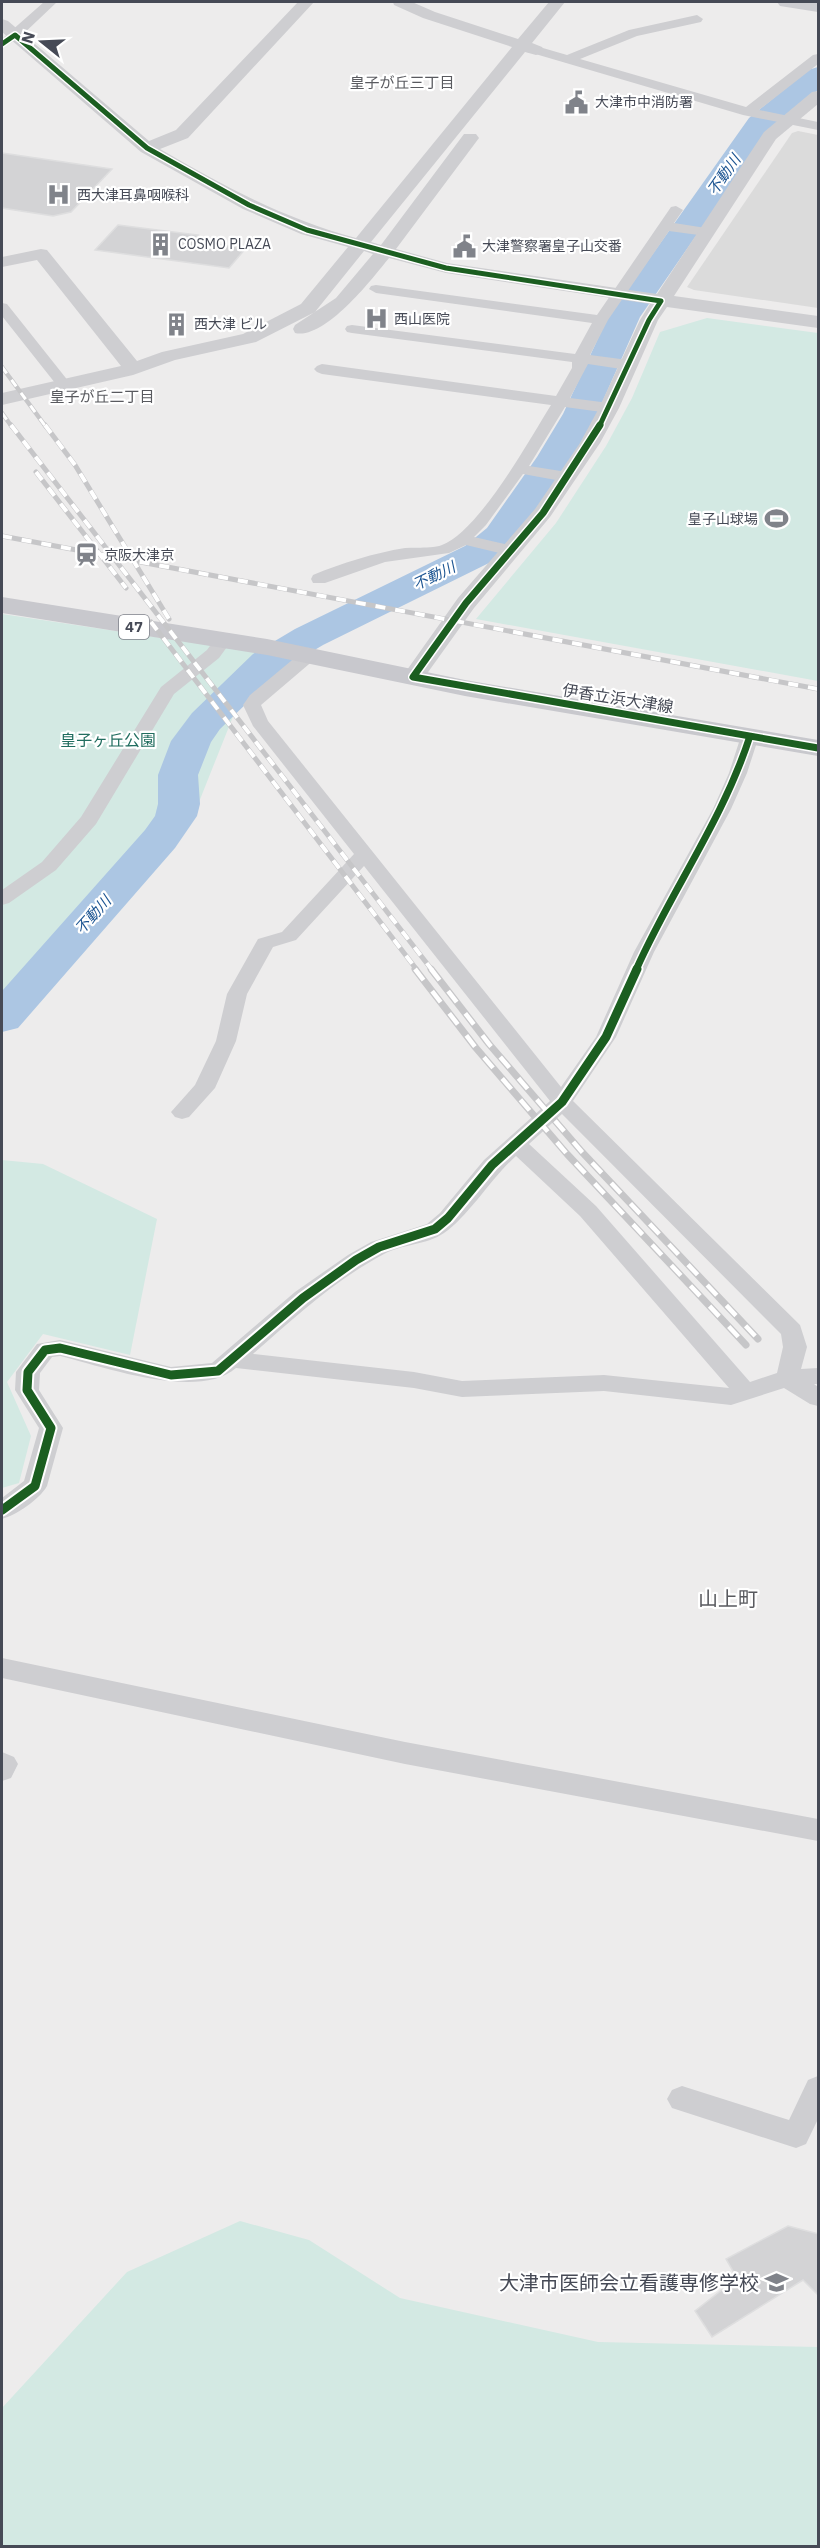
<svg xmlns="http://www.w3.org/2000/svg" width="820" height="2548" viewBox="0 0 820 2548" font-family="'IBM Plex Sans','Noto Sans JP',sans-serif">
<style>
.education{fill:#dbdbdb}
.green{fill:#d3e9e3}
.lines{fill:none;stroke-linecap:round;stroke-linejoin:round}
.river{fill:#acc6e3;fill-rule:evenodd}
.building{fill:#d3d3d5;stroke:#dededf;stroke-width:1.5}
.minor{fill:#ceced1;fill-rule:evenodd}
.tertiary{fill:#ceced1;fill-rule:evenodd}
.secondary{fill:#cdcdd1;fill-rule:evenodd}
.primary{fill:#c8c8cd;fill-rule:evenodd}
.rail-far2-casing{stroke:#c6c6c8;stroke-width:4.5}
.rail-far1-casing{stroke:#c6c6c8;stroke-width:5}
.rail-casing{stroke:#c6c6c8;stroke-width:7}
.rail-far2{stroke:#fff;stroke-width:3;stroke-dasharray:8;stroke-linecap:butt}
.rail-far1{stroke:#fff;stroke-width:4;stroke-dasharray:10;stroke-linecap:butt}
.rail{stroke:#fff;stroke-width:4.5;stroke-dasharray:14;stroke-linecap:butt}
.cycleway-far2-casing{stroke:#fff;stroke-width:8}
.cycleway-far1-casing{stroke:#fff;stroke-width:10}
.cycleway-casing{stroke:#fff;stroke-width:13}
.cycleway-far2{stroke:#1b5e20;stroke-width:5}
.cycleway-far1{stroke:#1b5e20;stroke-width:7}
.cycleway{stroke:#1b5e20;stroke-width:9}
.labels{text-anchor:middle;stroke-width:4.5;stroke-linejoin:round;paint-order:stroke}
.far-poi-label{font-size:14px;fill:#464a56;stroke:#fff;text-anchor:start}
.far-neighbourhood-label{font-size:15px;fill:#595a5f;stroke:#fff}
.far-water-label{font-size:15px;font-style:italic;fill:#1d5592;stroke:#fff}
.shield{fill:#fff;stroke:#7e8089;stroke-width:1.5}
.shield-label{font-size:15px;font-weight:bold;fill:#464a56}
.street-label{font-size:16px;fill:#464a56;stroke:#fff}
.park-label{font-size:16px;fill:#216d5f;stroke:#fff}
.quarter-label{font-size:20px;fill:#595a5f;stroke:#fff}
.near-poi-label{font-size:20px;fill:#464a56;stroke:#fff;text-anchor:end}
</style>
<rect width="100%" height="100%" fill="#edecec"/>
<path class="education" d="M798,131l20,4v173l-124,-18 -7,-3 105,-154z"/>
<path class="green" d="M707,318l111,15v348l-342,-62 80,-96 50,-77 26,-48 28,-66z
M2,614l288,43 -50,42 -47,118 -191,208z
M2,1160l41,4 114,55 -27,136 -87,-21 -36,48 24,54 -12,47 -17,5z
M240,2221l69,19 91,58 198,44 220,5v199h-816v-138l125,-136z"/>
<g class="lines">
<path class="river" d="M818,67v23l-49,40 -129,187 -43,97 -25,44 -59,86 -22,18 -168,83 -42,25 -61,59 -9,13 -13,33 2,29 -3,12 -22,32 -157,180 -16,4v-41l143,-161 10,-14 3,-12v-29l13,-34 21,-28 61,-59 42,-25 170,-83 22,-18 50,-71 26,-43 45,-97 141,-199 59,-48z"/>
</g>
<path class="building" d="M2,153l110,16 -41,43 -18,4 -51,-8z
M118,225l80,10 -5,6 53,7 -17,20 -134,-18z
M788,2226l31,8v62l-16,-16 -91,57 -17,-26 42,-33 -11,-19z"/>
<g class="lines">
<path class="minor" d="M44,2h13l-38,36 -17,10v-9z
M697,15l6,4 -2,3 -64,14 -57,23 166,48 67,-52 5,-1v10l-59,46 59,12v8l-75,-15 -211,-62 -2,-3 6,-4 31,9 62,-25z
M676,206l7,4 -9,13 32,5 7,4 -7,4 -37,-5 -61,89 -18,35 38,5 8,5 -8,5 -40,-6 -18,34 39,5 8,5 -8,5 -44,-6 -36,59 38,6 8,5 -8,5 -44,-8 -37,51 -12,12 44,10 2,4 -2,4 -6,1 -46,-11 -17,8 -64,9 -60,21h-12l-2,-4 2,-4c29,-12 61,-22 92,-27 12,-1 26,1 37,-3 37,-14 88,-106 109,-140l-229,-31 -5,-2 -3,-3 3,-3 5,-2 234,32 16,-28v-6l-220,-29 -5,-1 -2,-3 2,-3 5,-1 223,29 17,-31 -216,-30 -7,-4 2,-3 5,-1 221,30 74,-108z
M2,303l5,1 62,78 3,3 -3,3h-10l-57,-72z
M223,635l6,1 3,4 -13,18 -45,36 -78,130 -40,46 -47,33 -7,2v-15l40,-28 39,-45 80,-130 46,-37 10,-14z
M309,650l6,1 3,4 -3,4 -54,46 7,16 293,366 35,-50 38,-85 79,-143 16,-36 12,-37 3,-4h12l3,4 -12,37 -16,36 -77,143 -38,85 -43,64 227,224 7,22 -6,22 17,-1v16h-4l4,3v19l-8,-2 -26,-16 -53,17 -127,-14 -142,6 -48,-9 -178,-20c-38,33 -131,-1 -176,-12l-8,1 -12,16 -1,17 24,38 -16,58c-8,14 -31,29 -45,33v-21l22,-17 15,-53 -24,-38 1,-18 21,-28 23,-4 111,27 41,-4 83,-71 53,-37 23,-13 56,-18 13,-11 44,-53 66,-59 -186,-235 -68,74 -23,7 -26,47 -11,47 -21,47 -26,29 -7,2 -7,-2 -4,-5 24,-27 21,-44 11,-47 31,-55 24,-7 72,-78 -101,-128 -10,-21 7,-10 53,-44zM562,1114l219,220 2,13 -6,26 -27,9 -154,-176 -67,-62zM516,1156l64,60 149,172 -125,-13 -142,6 -48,-9 -161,-18c41,-36 82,-74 131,-100 18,-10 43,-9 60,-21 24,-16 48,-56 72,-77z
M2,1658l403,84 413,77v22l-413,-77 -403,-86z
M2,1752l12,5 4,7 -7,14 -9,3z
M818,2076v43l-12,25 -10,4 -124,-40 -5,-9 5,-9 10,-4 107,34 19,-40z"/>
<path class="tertiary" d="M298,2h16l-126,136 -28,11c63,37 125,70 196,89l156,-191 -89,-29 -29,-13 -1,-3h19l23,10 83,27 31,-37h16l-33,41 10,4 2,3 -2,3 -6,2 -11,-3 -154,190 10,3 83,-111h12l3,4 -3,4 -80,107 51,14 210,31 107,-162 48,-40 6,-1v13l-42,35 -102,157 144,20v12l-151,-21 -9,13 -39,88 -19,35 -50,74 -76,91 -53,74 -8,2 -8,-2 -3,-5 56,-79 77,-89 45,-66 19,-35 41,-88 10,-16 -204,-31 -57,-15c-17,21 -64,82 -94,75l-2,-4 2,-4 41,-27 37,-44 -9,-3 -49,61 -59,30 -81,18 -42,15 -131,30v-12l119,-27 -84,-106 -35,7v-10l39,-8 6,1 90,111 25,-9 81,-18 58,-30 47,-57 -47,-13 -58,-25 -102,-57 -139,-120v-13l6,2 141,120 27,-11z"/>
<path class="secondary" d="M777,2h41v10l-38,-6z"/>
<path class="primary" d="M2,597l265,42 198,41 353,60v16l-353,-60 -198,-41 -265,-42z"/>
<defs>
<path id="rail-far2" d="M2,367l44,60
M2,413l10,14"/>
<path id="rail-far1" d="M11,425l421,545
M45,425l30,40 94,154
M36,472l90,116
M2,536l816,153
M151,622l266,348"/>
<path id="rail" d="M415,969l61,79 91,106 179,191
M431,969l58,75 93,108 176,187"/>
</defs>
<use href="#rail-far2" class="rail-far2-casing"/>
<use href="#rail-far1" class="rail-far1-casing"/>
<use href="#rail" class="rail-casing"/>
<use href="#rail-far2" class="rail-far2"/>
<use href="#rail-far1" class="rail-far1"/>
<use href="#rail" class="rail"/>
<defs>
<path id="cycleway-far2" d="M2,44l13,-9 132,113 102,57 58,25 139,38 215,33 -12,19 -50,107"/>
<path id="cycleway-far1" d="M600,425l-57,88 -77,90 -53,74 405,71
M636,970c36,-81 86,-148 114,-234"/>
<path id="cycleway" d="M2,1510l33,-24 16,-58 -24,-38 1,-18 17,-22 15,-2 111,27 47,-4 85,-73 53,-38 23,-13 56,-18 13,-11 44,-53 70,-63 44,-65 31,-68"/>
</defs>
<use href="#cycleway-far2" class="cycleway-far2-casing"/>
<use href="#cycleway-far1" class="cycleway-far1-casing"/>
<use href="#cycleway" class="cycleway-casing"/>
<use href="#cycleway-far2" class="cycleway-far2"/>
<use href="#cycleway-far1" class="cycleway-far1"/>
<use href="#cycleway" class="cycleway"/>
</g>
<defs>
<symbol id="civic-bare" viewBox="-9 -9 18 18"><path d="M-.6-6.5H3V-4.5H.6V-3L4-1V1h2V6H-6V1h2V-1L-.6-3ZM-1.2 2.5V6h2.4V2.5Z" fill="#80838a" stroke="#fff" stroke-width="2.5" paint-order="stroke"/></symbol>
<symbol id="hospital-bare" viewBox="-9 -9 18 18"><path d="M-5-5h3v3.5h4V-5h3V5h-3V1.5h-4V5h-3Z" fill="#80838a" stroke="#fff" stroke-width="2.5" paint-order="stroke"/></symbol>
<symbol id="building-bare" viewBox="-9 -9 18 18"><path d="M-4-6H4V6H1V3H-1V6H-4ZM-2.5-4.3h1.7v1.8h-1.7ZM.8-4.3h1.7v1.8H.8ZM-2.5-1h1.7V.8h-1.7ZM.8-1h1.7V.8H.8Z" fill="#80838a" stroke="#fff" stroke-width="2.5" paint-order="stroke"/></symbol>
<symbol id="stadium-bare" viewBox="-9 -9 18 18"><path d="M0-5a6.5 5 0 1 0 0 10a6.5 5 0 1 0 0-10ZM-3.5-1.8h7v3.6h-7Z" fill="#80838a" stroke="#fff" stroke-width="2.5" paint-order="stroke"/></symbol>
<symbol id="station-bare" viewBox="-9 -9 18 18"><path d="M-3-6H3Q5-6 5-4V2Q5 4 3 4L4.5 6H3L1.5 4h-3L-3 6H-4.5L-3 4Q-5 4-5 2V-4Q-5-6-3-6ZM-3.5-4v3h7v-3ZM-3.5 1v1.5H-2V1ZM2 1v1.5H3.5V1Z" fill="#80838a" stroke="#fff" stroke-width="2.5" paint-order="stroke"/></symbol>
<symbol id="university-bare" viewBox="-9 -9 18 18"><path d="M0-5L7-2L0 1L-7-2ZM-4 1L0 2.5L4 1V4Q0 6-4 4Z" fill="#80838a" stroke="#fff" stroke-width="2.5" paint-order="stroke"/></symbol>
</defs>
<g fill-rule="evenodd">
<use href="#civic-bare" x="560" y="86" width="33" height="33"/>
<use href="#hospital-bare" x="42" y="178" width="33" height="33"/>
<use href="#building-bare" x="144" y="228" width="33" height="33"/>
<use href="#civic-bare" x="448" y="230" width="33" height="33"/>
<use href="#hospital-bare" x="360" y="302" width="33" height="33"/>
<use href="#building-bare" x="160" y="308" width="33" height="33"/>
<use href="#stadium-bare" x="760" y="502" width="33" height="33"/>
<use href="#station-bare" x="70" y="538" width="33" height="33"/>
<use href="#university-bare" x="760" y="2266" width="33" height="33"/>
</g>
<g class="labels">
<g class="far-poi-label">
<text x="595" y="107">大津市中消防署</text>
<text x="77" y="200">西大津耳鼻咽喉科</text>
<text x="178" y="249">COSMO PLAZA</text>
<text x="482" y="251">大津警察署皇子山交番</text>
<text x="394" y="324">西山医院</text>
<text x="194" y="329">西大津 ビル</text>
<text x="758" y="524" text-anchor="end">皇子山球場</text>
<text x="104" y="560">京阪大津京</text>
</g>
<g class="far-neighbourhood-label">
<text x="402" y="88">皇子が丘三丁目</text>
<text x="102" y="402">皇子が丘二丁目</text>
</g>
<g class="far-water-label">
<text transform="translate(724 175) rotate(-55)" y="5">不動川</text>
<text transform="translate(434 576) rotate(-26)" y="5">不動川</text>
<text transform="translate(93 915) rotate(-48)" y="5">不動川</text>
</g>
<rect class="shield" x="119" y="615" width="30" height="24" rx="4.5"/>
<g class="shield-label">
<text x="134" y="632">47</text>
</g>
<g class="street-label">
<text transform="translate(618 698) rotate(9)" y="6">伊香立浜大津線</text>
</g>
<g class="park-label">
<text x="108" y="746">皇子ヶ丘公園</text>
</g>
<g class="quarter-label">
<text x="728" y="1606">山上町</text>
</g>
<g class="near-poi-label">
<text x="759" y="2290">大津市医師会立看護専修学校</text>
</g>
</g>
<rect width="820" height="2548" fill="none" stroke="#464a56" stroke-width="6"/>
<g transform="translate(42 42) rotate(288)" stroke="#ffffff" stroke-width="4.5" paint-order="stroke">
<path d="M0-4.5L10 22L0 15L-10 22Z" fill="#464a56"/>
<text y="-9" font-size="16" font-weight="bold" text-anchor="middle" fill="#464a56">N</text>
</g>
</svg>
